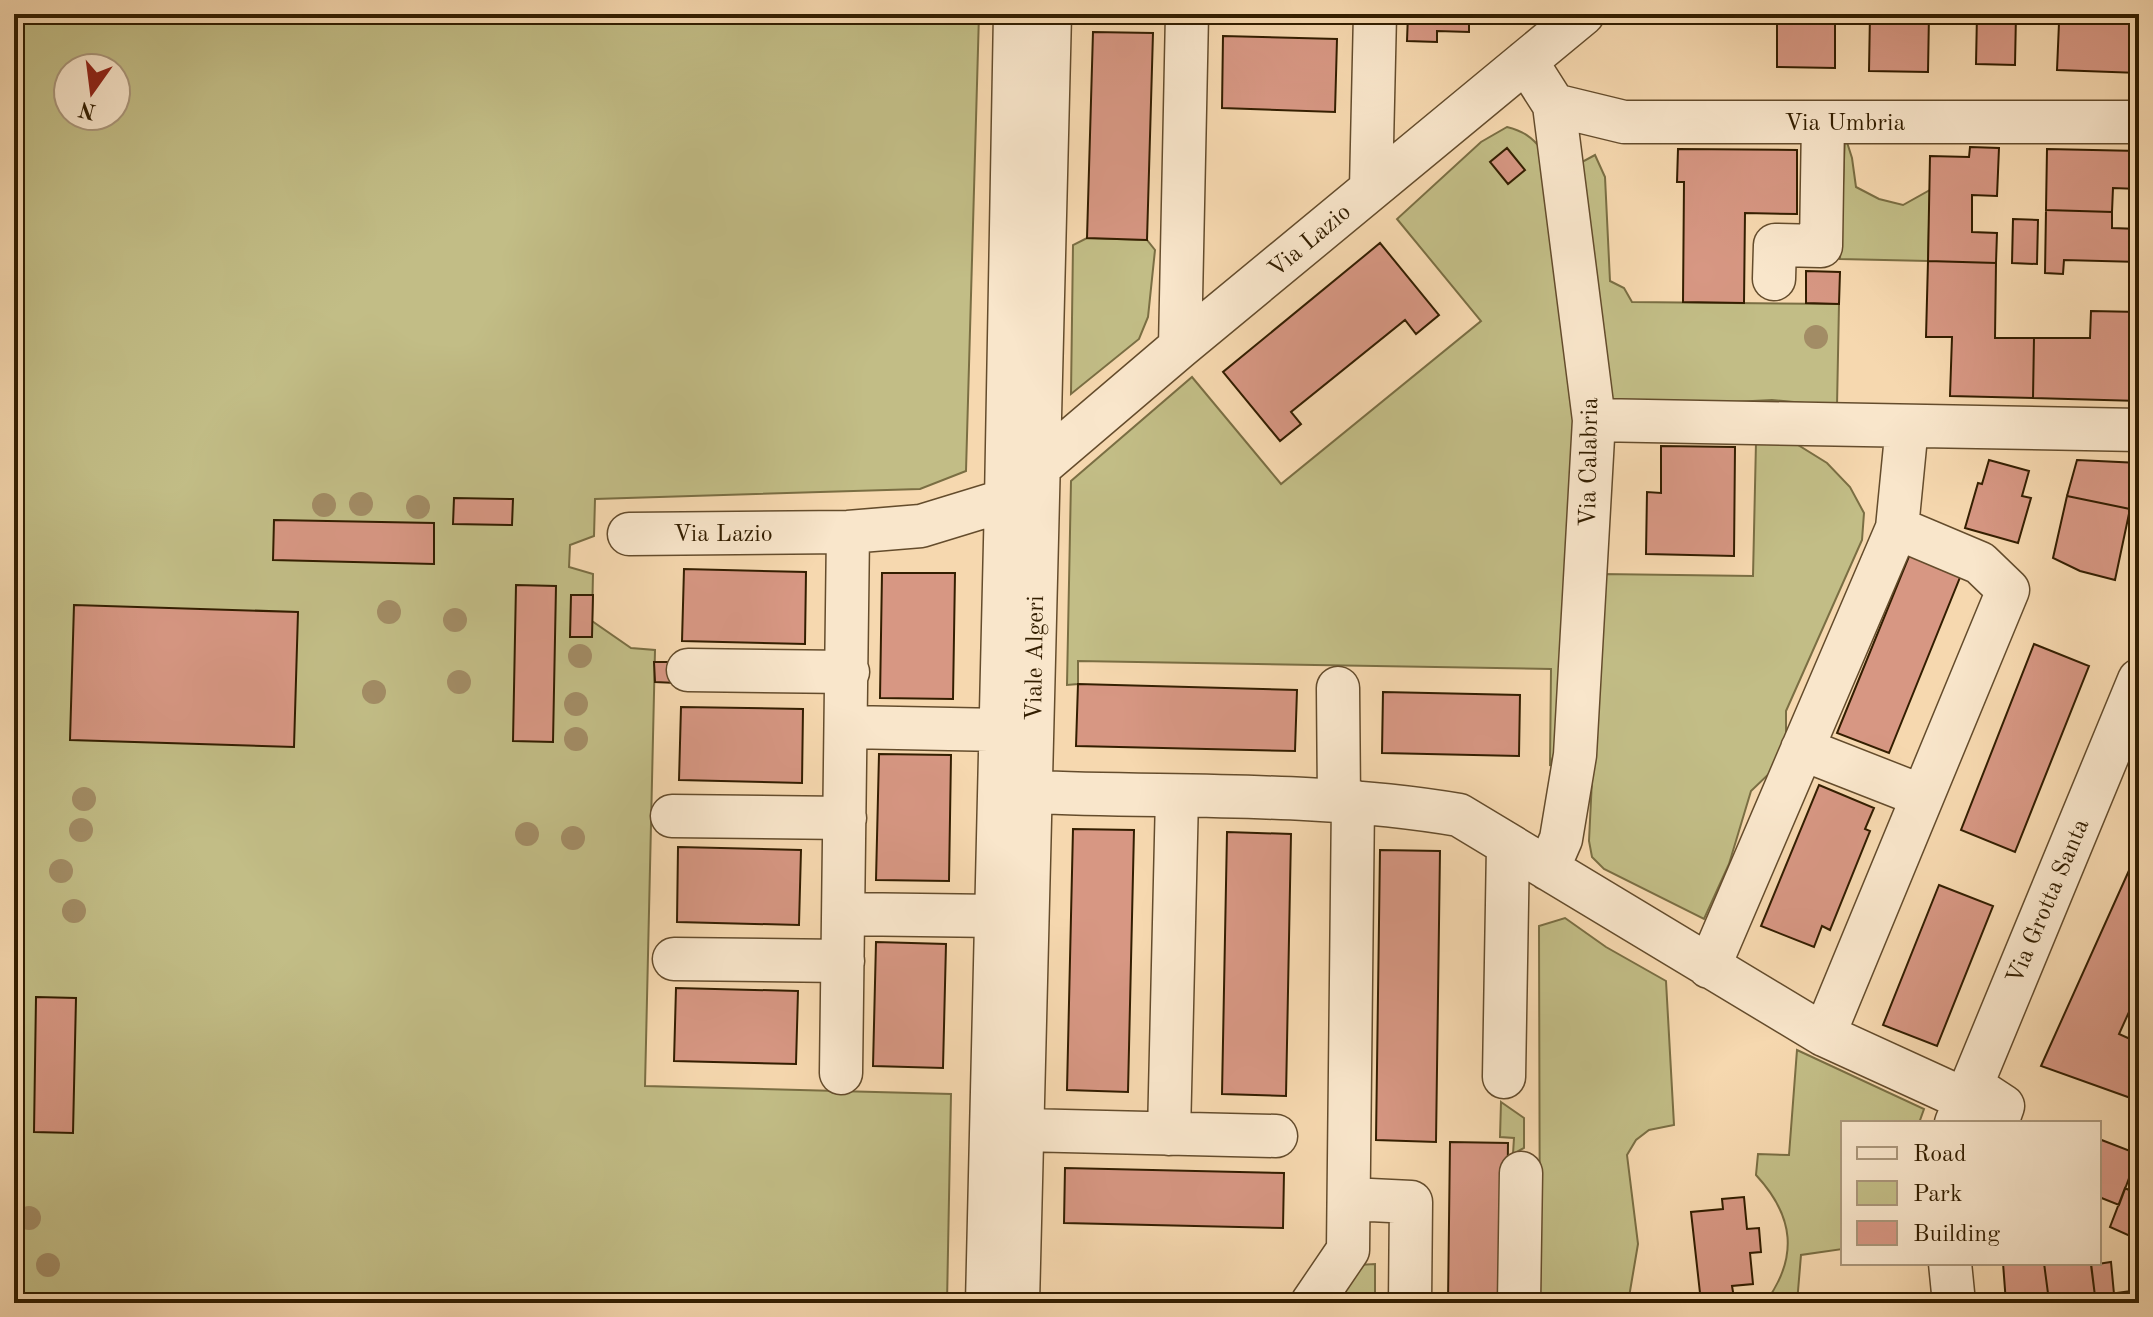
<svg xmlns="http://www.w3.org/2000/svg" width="2153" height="1317" viewBox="0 0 2153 1317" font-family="'Old Standard TT',serif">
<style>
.green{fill:#c2bd86;stroke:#7a6e43;stroke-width:2;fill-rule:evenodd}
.building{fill:#d79783;stroke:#331e00;stroke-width:2}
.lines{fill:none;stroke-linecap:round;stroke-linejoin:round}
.minor-casing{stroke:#644c2c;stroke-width:45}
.minor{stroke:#f9e6cb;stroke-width:42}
.tree{fill:#a28c65}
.labels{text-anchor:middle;stroke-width:7;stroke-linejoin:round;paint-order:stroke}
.street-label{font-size:24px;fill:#331e00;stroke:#f9e6cb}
</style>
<rect width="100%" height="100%" fill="#f6d8af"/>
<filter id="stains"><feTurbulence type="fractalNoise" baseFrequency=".0025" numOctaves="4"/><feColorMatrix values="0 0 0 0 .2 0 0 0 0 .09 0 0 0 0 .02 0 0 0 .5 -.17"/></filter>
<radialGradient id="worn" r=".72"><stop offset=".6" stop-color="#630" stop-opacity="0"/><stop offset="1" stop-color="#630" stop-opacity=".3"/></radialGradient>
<path class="green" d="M14,14h965l-13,457 -46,18 -325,10 -1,37 -24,9 -1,22 24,7 -1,47 39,27 24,2 -10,436 306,8 -4,209h-933zM68,68h48v48h-48z
M1507,127c16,4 25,10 35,23l34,276 -16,310 -10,30 1,-97 -473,-8v23l-11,1 4,-204 121,-104 89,107 200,-163 -84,-102 84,-77z
M1845,136l7,22 4,29 23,12 24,6 27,-15 -2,71 -88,-2z
M1595,155l10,22 5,104 14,7 8,14 207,2 -2,102 -65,-6 -97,5 -65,-4 -30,-238z
M1087,238l60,2 8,10 -7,67 -9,22 -68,55 2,-149z
M1756,442l42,3 29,18 23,24 14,26 -2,27 -76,171v32l-12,26 -23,22 -22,73 -25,55 -100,-50 -12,-12 -3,-16 13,-267 151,2z
M1565,918l41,29 60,34 8,144 -25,5 -13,10 -9,15 11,89 -10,59h-88l-1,-377z
M1797,1050l127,59 -5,14h-76v126l-42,6 -4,48h-32c34,-46 29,-87 -9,-128l2,-21 31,1z
M1501,1102l23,16v30l-11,6 1,-16 -14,-1z
M1375,1264v39h-29v-23l12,-15z"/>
<path class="building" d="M1408,14h61v18l-32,-1v11l-30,-1z
M1777,14h58v54l-58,-1z
M1870,14h59l-1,58 -59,-1z
M1977,14h39l-1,51 -39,-1z
M2040,14h99v59l-82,-3 2,-47 -20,-1z
M1093,32l60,1 -6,207 -60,-2z
M1223,36l114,3 -2,73 -113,-4z
M1970,147l29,1 -2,48 -25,-1v37l25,1 -1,30 -68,-2 2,-105 39,1z
M1507,148l18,22 -17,14 -18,-22z
M1678,149l119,1v64l-52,-1 -1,90 -61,-1 1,-120h-7z
M2047,149l92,2v38l-26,-1 -1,24 -66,-2z
M2046,210l66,2v16l27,1v33l-75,-2 -1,14 -18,-1z
M2013,219l25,1 -1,44 -25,-1z
M1380,243l59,72 -23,19 -11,-14 -114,92 10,12 -21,17 -57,-69z
M1928,261l68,2 -1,75h39l-1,60 -83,-2 2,-59h-26z
M1806,271l34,1 -1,32 -33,-1z
M2091,311l48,1v89l-106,-3 1,-60h56z
M1661,446l74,1 -1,109 -88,-2 1,-62 14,1z
M1989,460l40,11 -7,25 9,2 -13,45 -53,-15 13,-45 4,1z
M2077,460l62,3 -9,46 -63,-13z
M2067,496l63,13 -15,71 -35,-9 -27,-13z
M454,498l59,1 -1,26 -59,-1z
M274,520l160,3v41l-161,-4z
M1914,544l51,21 -76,188 -52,-20z
M684,569l122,3 -1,72 -123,-3z
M882,573h73l-2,126 -73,-1z
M516,585l40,1 -3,156 -40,-1z
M571,595h22l-1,42h-22z
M74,605l224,7 -4,135 -224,-7z
M2034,644l55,22 -74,186 -54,-22z
M654,662h22v21l-21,-1z
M1078,684l219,6 -2,61 -219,-5z
M1383,692l137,3 -1,61 -137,-3z
M681,707l122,2 -1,74 -123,-3z
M879,754l72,1 -2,126 -73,-1z
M1819,785l55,23 -9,21 5,2 -40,99 -8,-4 -8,21 -53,-21z
M1073,829l61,1 -6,262 -61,-2z
M1227,832l64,2 -5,262 -64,-2z
M678,847l123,3 -2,75 -122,-3z
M1380,850l60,1 -4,291 -60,-2z
M2131,866l8,5v119l-20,44 20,9v58l-98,-35z
M1939,885l54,21 -56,140 -54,-21z
M876,942l70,2 -3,124 -70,-2z
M676,988l122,3 -2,73 -122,-3z
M36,997l40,1 -3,135 -39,-1z
M2099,1139l39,15 -19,51 -20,-8z
M1450,1142l58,1 -2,160h-58z
M1065,1168l219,5 -1,55 -219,-5z
M2125,1188l14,7v45l-29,-13z
M1744,1197l3,32 12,-1 2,24 -11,1 3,31 -21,2 2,12 -33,4 -10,-90 32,-3 -1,-10z
M2111,1262l3,32 -19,2 -4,-31z
M2003,1263h41l5,38 -43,2z
M2044,1263h47l4,33 44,-6v13h-103l13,-2z
M1910,1293l1,10h-89z
M1217,1296l64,2v5h-64z"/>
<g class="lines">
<defs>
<path id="minor" d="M1526,61l28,44 40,315 -19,335 -14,84 -13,30
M1554,105l70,17h515
M1371,188l4,-174
M1774,279l1,-34 46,1 2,-124
M1180,347l7,-333
M1594,420l545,10
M1038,468l142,-121 403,-333
M629,534l219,-2 73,-6 85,-26
M688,670l160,2
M1338,688l1,113
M847,727l154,3
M1802,749l120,47
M1032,792c142,6 286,-1 427,23l365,220 140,64
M672,816l173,2
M844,914l153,2
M674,959l169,2
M1709,967l188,-439 10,-102
M1824,1035l184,-445 -28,-27 -83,-35
M841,1073l7,-541
M1504,1077l4,-231
M1971,1085l32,21 -6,17
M1956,1123l183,-443
M1023,1130l253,6
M1169,1134l8,-338
M1350,1199l61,3 -1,101
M1950,1263l4,40
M987,1303l19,-803 9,-486
M1018,1303l32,-1289
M1312,1303l36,-53 5,-449
M1519,1303l2,-130"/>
</defs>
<use href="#minor" class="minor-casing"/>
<use href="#minor" class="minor"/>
</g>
<g class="tree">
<circle cx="1816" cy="337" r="12"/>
<circle cx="361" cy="504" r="12"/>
<circle cx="324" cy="505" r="12"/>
<circle cx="418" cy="507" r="12"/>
<circle cx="389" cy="612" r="12"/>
<circle cx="455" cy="620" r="12"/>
<circle cx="580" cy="656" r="12"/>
<circle cx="459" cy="682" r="12"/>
<circle cx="374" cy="692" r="12"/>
<circle cx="576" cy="704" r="12"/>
<circle cx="576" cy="739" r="12"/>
<circle cx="84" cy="799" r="12"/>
<circle cx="81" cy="830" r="12"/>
<circle cx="527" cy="834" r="12"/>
<circle cx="573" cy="838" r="12"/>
<circle cx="61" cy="871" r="12"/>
<circle cx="74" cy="911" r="12"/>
<circle cx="29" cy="1218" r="12"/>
<circle cx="48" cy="1265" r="12"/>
</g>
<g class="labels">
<g class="street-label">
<text x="1845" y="130">Via Umbria</text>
<text transform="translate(1309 240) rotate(-40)" y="8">Via Lazio</text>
<text transform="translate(1588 462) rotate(-89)" y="8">Via Calabria</text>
<text x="723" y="541">Via Lazio</text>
<text transform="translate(1034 658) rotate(-89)" y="8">Viale Algeri</text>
<text transform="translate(2047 901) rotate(-67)" y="8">Via Grotta Santa</text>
</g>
</g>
<rect width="2153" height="1317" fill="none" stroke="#f6d8af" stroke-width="48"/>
<rect x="16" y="16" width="2121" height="1285" fill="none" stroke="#331e00" stroke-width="4"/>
<rect x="24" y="24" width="2105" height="1269" fill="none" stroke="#331e00" stroke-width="2"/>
<rect x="1841" y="1121" width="260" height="144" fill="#f9e6cb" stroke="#aa967a" stroke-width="2"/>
<rect x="1857" y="1147" width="40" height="12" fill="#f9e6cb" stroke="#aa967a" stroke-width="2"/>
<text x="1913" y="1161" font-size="24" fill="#331e00">Road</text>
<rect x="1857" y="1181" width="40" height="24" fill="#c2bd86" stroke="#aa967a" stroke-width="2"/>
<text x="1913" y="1201" font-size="24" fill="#331e00">Park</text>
<rect x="1857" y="1221" width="40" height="24" fill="#d79783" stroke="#aa967a" stroke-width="2"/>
<text x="1913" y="1241" font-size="24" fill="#331e00">Building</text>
<g transform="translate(92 92) rotate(194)"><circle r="38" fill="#f9e6cb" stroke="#aa967a" stroke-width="2"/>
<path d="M0-6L14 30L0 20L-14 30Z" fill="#8f2418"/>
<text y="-12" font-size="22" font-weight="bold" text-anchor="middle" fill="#331e00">N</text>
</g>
<rect width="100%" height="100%" filter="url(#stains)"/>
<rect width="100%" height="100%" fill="url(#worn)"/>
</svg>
